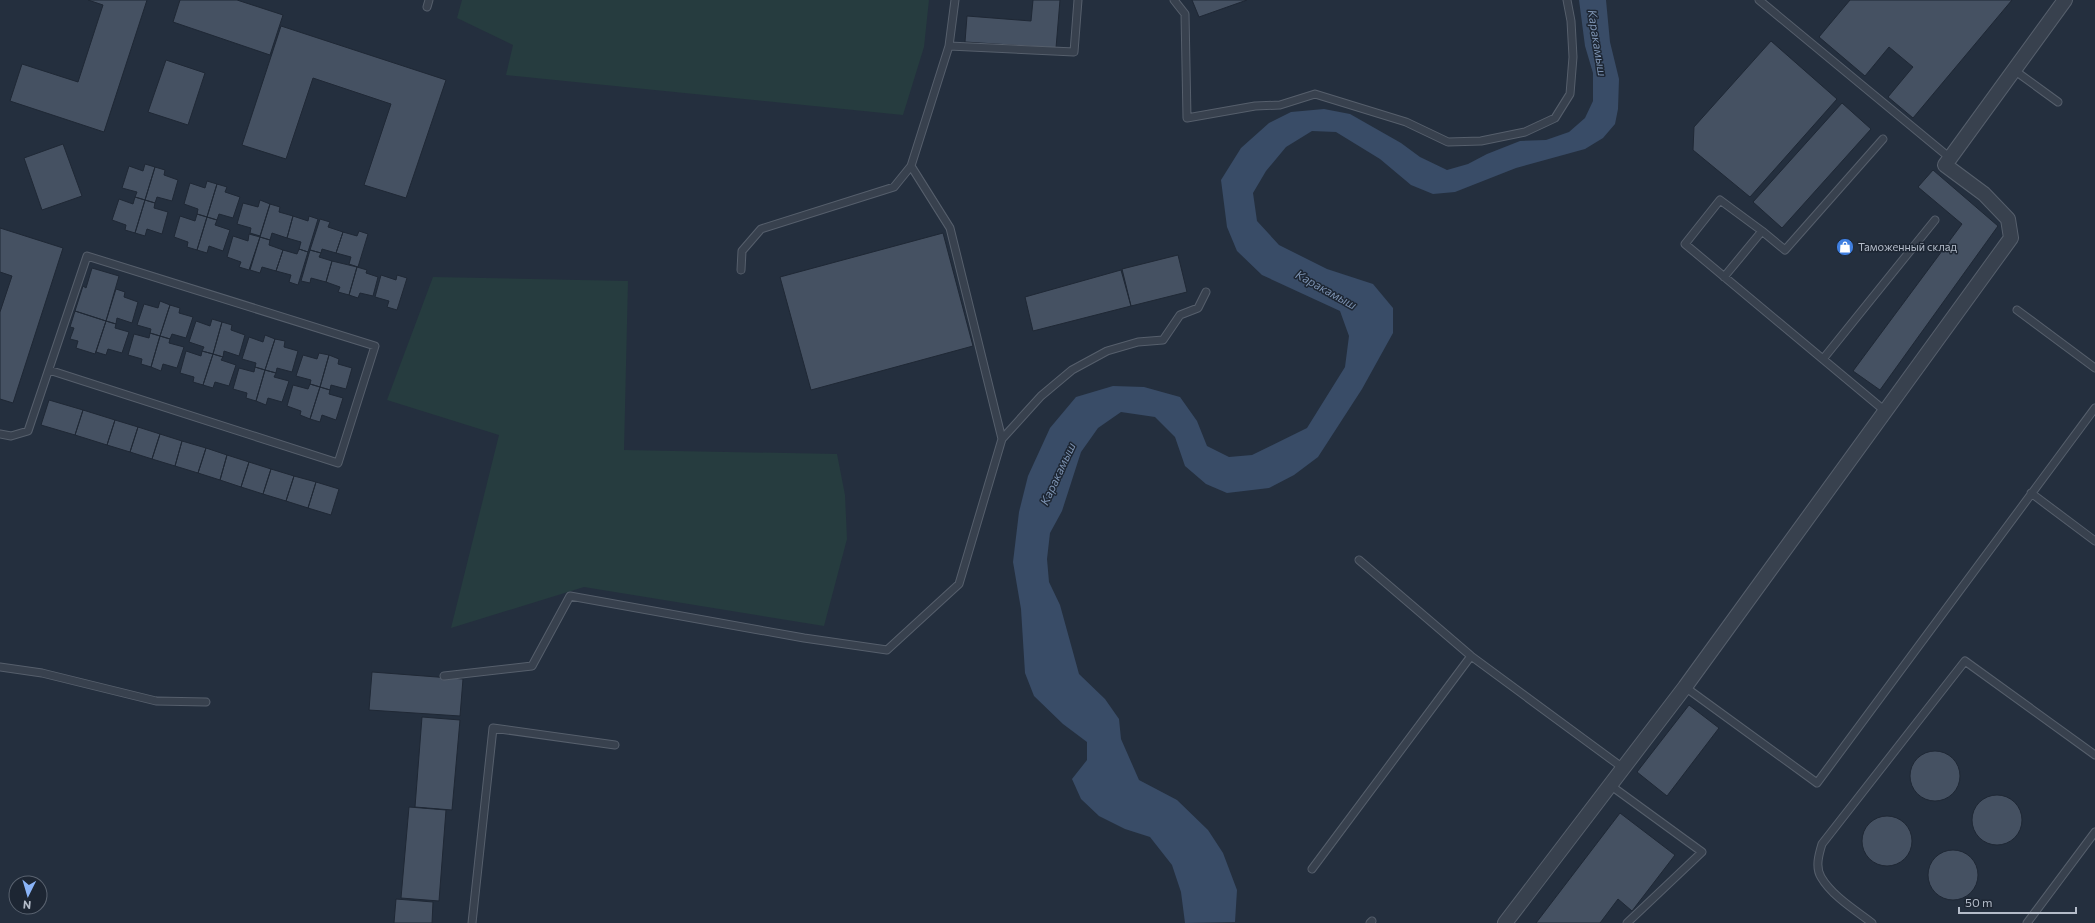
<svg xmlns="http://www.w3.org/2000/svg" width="2095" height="923" viewBox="0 0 2095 923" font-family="Commissioner,sans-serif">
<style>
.green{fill:#263c3f}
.water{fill:#394c67}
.building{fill:#455162;stroke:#1f2835}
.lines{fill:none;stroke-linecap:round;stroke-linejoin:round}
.lane-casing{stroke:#565f6c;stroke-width:9}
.street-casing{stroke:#565f6c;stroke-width:16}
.lane{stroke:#38414e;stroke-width:7}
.street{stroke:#38414e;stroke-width:14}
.labels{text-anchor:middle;stroke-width:3;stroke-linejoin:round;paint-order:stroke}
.poi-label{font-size:11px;fill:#b4bcc9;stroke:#1d2633;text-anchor:start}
.water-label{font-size:12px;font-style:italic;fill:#7c92b1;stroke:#1d2633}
</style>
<rect width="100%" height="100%" fill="#242f3e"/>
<path class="green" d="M462,0h467l-5,47 -21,68 -397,-40 7,-30 -56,-27z
M433,277l195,4 -4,169 213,4 8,41 2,44 -23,87 -240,-39 -133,41 48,-193 -112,-35z"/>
<path class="water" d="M1579,0h27l4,42 9,37 -1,30 -3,15 -12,14 -18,11 -69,19 -61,24 -22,2 -22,-9 -31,-26 -44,-27 -24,-1 -26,16 -20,24 -13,22 4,28 22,24 48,24 46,15 20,24v25l-31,56 -44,68 -24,18 -25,13 -42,5 -21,-9 -21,-18 -10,-29 -20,-20 -34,-5 -23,16 -17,24 -19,59 -12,22 -3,26 2,23 11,23 19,69 26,25 14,20 2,20 18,41 38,20 31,30 15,23 14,37 -2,32 -50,1 -4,-31 -9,-27 -22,-28 -25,-8 -26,-13 -18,-17 -9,-20 15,-19v-18l-24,-18 -29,-28 -9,-23 -4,-64 -8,-47 6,-50 9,-36 22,-48 26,-31 37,-11 31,1 36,10 17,24 10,25 22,11 23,-2 55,-27 38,-61 4,-31 -9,-25 -78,-36 -25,-24 -10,-24 -6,-47 20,-32 28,-25 22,-11 33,-3 26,5 51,29 19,14 27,13 21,-6 19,-10 33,-13 26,-1 23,-8 16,-14 8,-17v-28l-8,-27z"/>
<path class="building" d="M88,0h59l-43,132 -94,-31 12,-37 56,18 25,-77z
M180,0h57l46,15 -13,40 -97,-33z
M1033,0h27l-4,48 -91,-6 2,-26 64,5z
M1192,0h55l-48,17z
M1850,0h162l-99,118 -25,-21 25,-30 -24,-20 -24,29 -46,-39z
M281,26l165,54 -40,118 -42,-13 27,-81 -78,-26 -27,81 -44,-14z
M1771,41l66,58 -87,98 -57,-47 1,-23z
M166,60l39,13 -17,52 -40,-13z
M1842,103l29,26 -89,99 -29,-26z
M63,144l19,52 -40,14 -18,-52z
M145,164l10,3 -10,33 -10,-3 2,-5 -15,-4 7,-22 14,5z
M155,167l10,3 -1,5 14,5 -6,21 -15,-4 -2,6 -10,-3z
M1933,170l65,56 -118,164 -27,-19 109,-147 -44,-37z
M207,181l10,3 -10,33 -10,-3 1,-5 -14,-5 6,-21 15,5z
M217,184l10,3 -2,5 15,5 -7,21 -14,-4 -2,6 -10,-3z
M135,197l10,3 -10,33 -10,-3 1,-5 -14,-5 7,-21 14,5z
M145,200l10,3 -1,5 14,4 -6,22 -15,-5 -2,7 -10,-3z
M260,200l10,4 -10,32 -10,-3 1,-5 -14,-4 6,-21 15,4z
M270,204l10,3 -1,5 14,4 -6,22 -15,-5 -2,7 -10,-3z
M197,214l10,3 -10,33 -10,-3 1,-5 -14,-5 6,-21 15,5z
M293,216l15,5 1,-5 9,3 -10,33 -9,-3 2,-7 -14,-4z
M207,217l10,3 -2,5 15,5 -7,21 -14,-5 -2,7 -10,-3z
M320,219l10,3 -2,5 15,5 -7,21 -14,-4 -1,4 -11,-3z
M0,228l63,20 -50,155 -13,-4v-87l12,-36 -12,-4z
M359,231l9,3 -10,33 -9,-3 2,-7 -15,-4 7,-21 14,4z
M943,233l30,113 -162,44 -31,-113z
M249,234l11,3 -11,33 -10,-3 2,-5 -14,-5 6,-21 15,5z
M260,237l10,3 -1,5 14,5 -7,21 -14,-4 -2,6 -10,-3z
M299,249l9,3 -10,33 -9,-3 2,-7 -15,-4 7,-21 14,4z
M310,250l11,3 -2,4 13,4 -6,21 -15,-4 -1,5 -9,-2z
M1178,255l9,37 -56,14 -9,-37z
M332,261l25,6 -8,28 -11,-3 2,-5 -14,-5z
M357,267l10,3 -1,3 12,4 -5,19 -13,-3 -2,5 -9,-3z
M92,268l27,8 -13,45 -31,-10 8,-25 3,2z
M1121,270l10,36 -98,25 -8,-34z
M381,275l15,5 1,-5 10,3 -10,32 -10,-3 2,-6 -14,-4z
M116,289l9,3 -1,5 14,5 -6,21 -15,-5 -1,6 -10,-3z
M160,301l10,4 -10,31 -10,-3 1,-4 -14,-4 7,-21 14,4z
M170,305l10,3 -1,5 14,4 -7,21 -14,-4 -2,5 -10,-3z
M75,311l31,10 -11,33 -19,-6 2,-7 -8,-2 4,-11 -4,-1z
M212,319l10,3 -9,32 -11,-3 2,-4 -15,-5 7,-21 14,5z
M106,321l10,3 -1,4 14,4 -7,21 -14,-4 -2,6 -10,-3z
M222,322l10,3 -1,5 14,5 -6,21 -15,-5 -1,6 -10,-3z
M150,333l10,3 -9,31 -10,-3 1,-5 -14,-4 6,-21 15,4z
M265,335l10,4 -10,31 -10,-3 1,-4 -14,-4 7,-22 14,5z
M160,336l10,3 -1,4 15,4 -7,21 -14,-4 -2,7 -10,-4z
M275,339l10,2 -1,6 14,4 -6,21 -15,-4 -1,5 -11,-3z
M186,351l15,5 1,-5 11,3 -10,31 -10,-3 1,-5 -14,-4z
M319,353l10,2 -9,32 -10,-3 1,-4 -15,-4 7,-21 14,4z
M213,354l10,3 -2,3 15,5 -7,21 -14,-4 -2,6 -10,-3z
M329,355l10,4 -1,5 14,4 -6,21 -15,-4 -1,5 -10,-3z
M255,367l10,3 -9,31 -10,-3 1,-5 -14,-4 6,-21 15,4z
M265,370l11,3 -2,4 15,4 -7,21 -14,-4 -2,7 -10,-4z
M310,384l10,3 -10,32 -10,-4 1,-4 -14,-5 6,-21 15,4z
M320,387l10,3 -1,4 14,4 -7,22 -14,-5 -2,7 -10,-3z
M49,400l34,10 -8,25 -34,-10z
M83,410l32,10 -8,25 -32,-10z
M115,420l23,7 -8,25 -23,-7z
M138,427l22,7 -8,25 -22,-7z
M160,434l22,7 -7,25 -23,-7z
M182,441l24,7 -8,25 -23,-7z
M206,448l21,7 -7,25 -22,-7z
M227,455l22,7 -8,25 -21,-7z
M249,462l22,7 -8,25 -22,-7z
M271,469l23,7 -8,25 -23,-7z
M294,476l22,6 -8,26 -22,-7z
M316,482l23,7 -8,26 -23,-7z
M372,672l91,7 -3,37 -91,-6z
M1689,705l30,23 -52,68 -30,-24z
M422,717l38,3 -8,90 -37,-3z
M1910 776a25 25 0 1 1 50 0a25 25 0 1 1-50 0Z
M1972 820a25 25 0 1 1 50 0a25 25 0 1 1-50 0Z
M409,807l37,3 -7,91 -38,-3z
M1620,813l55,42 -43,56 -14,-12 -18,24h-64z
M1862 841a25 25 0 1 1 50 0a25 25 0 1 1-50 0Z
M1928 875a25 25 0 1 1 50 0a25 25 0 1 1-50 0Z
M396,899l37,3 -1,21h-38z"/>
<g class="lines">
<defs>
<path id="lane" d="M955,0l-6,46 -38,120 39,62 52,211
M1174,0l11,14 2,104 68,-12 25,-1 35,-11 91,28 42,20 33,-1 44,-9 30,-14 15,-24 3,-37 -2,-36 -4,-21
M1759,0l191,158
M427,7l2,-7
M949,46l125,6 4,-52
M2014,70l44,32
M1762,231l23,19 98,-111
M741,270l1,-19 19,-22 133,-42 17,-21
M1724,277l38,-46 -42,-31 -35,44c67,56 133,111 200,167
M2017,310l78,58
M1823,359l112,-139
M0,434l11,2 17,-5 59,-175 288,90 -37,117 -289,-93
M2031,493l64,48
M1359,560l112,96 152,112
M0,667l42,6 114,28 50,1
M444,676l88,-10 38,-70 234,42 83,12 72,-66 43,-145 39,-43 31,-26 35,-19 31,-9 25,-2 17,-25 18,-7 8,-16
M1685,687l132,96 278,-375
M1610,785l92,67 -75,71
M1312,869l159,-213
M472,923l21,-195 122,17
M1370,923l2,-2
M1872,923c-17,-13 -40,-27 -51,-46 -6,-10 -2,-23 1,-33l143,-183 130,94
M2027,923l68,-91"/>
<path id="street" d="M1505,923l180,-236 326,-449 -3,-19 -24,-25 -39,-29 120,-165"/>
</defs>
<use href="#lane" class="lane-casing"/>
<use href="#street" class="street-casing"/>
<use href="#lane" class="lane"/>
<use href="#street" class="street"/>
</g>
<defs>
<symbol id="shop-disc" viewBox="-11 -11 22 22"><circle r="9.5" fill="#3f7fe0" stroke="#1d2633"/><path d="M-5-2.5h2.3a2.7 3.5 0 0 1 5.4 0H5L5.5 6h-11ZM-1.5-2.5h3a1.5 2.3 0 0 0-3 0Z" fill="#fff"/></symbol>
</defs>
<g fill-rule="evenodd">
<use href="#shop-disc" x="1835" y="237" width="20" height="20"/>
</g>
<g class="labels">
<g class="poi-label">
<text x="1858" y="251">Таможенный склад</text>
</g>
<g class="water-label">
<text transform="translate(1597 43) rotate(81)" y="4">Каракамыш</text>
<text transform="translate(1326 290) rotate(29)" y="4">Каракамыш</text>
<text transform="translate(1058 474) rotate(-65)" y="4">Каракамыш</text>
</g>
</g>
<g transform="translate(28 895) rotate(185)"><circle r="19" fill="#1d2633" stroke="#59626f"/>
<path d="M0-3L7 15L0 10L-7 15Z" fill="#8ab4f8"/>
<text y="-6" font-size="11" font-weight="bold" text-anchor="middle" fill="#b4bcc9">N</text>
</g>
<path d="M1959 907v6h117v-6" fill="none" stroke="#b4bcc9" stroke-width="2"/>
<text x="1965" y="907" font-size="12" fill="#b4bcc9" stroke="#1d2633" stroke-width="3" paint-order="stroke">50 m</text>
</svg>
